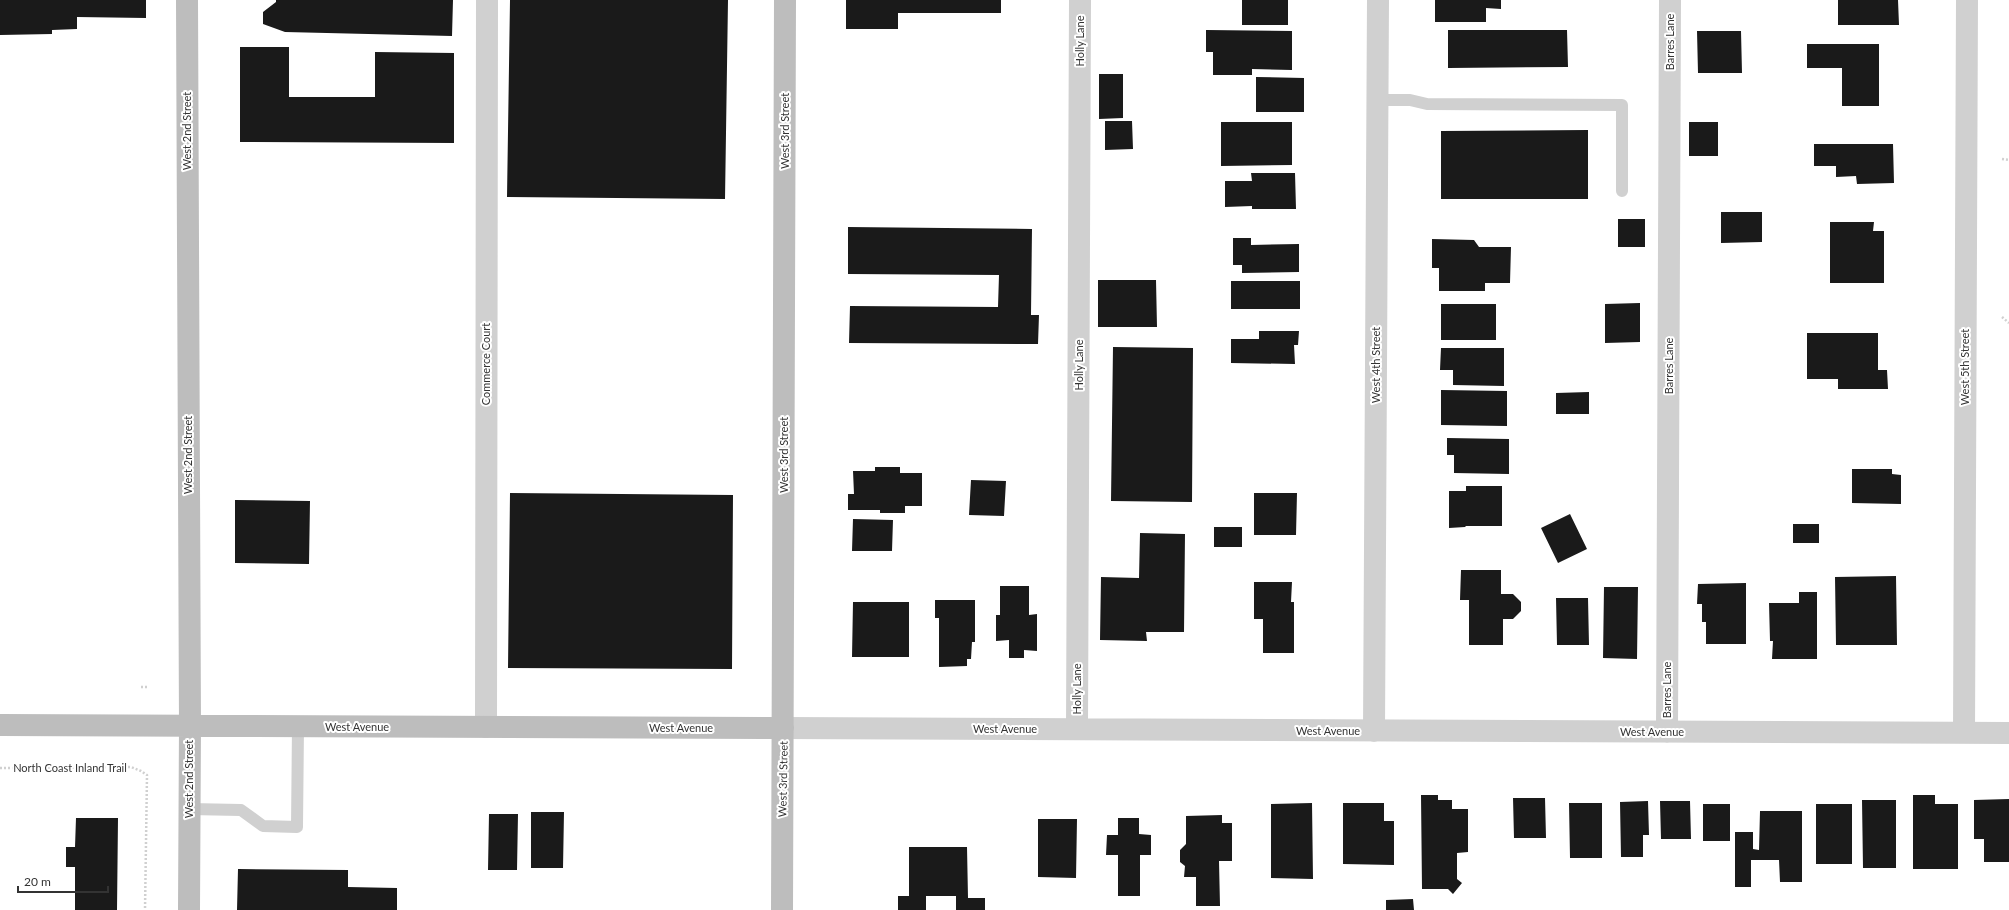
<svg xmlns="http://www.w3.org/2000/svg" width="2009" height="910" viewBox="0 0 2009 910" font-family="Lato,sans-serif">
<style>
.building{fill:#1a1a1a}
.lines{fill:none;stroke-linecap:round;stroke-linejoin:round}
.path{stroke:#d0d0d0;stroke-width:2.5;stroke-dasharray:2 2;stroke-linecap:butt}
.lane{stroke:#d0d0d0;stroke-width:12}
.street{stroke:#d0d0d0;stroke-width:22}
.secondary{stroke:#bdbdbd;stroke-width:22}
.labels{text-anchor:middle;stroke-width:4;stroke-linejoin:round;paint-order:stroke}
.street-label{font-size:11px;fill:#333;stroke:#fff}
</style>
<rect width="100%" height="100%" fill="#fff"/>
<path class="building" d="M0,0h146v18l-69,-1v12l-25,1v4l-52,1z
M276,0h177l-1,36 -167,-4 -22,-8v-12l13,-10z
M510,0h218l-3,199 -218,-2z
M846,0h155v13h-103v16h-52z
M1242,0h46v25h-46z
M1435,0h66v9l-15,-1v14h-51z
M1838,0h60l1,25h-61z
M1206,30l86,1v39l-40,-1v6h-39v-23h-7z
M1448,30h119l1,37 -120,1z
M1697,31h44l1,42h-44z
M1807,44h72v62h-37v-38h-35z
M240,47h49v50h86v-45l79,1v90l-214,-1z
M1099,74h24v44l-24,1z
M1256,77l48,1v34h-48z
M1105,121h27l1,28 -28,1z
M1221,122h71v43l-71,1z
M1689,122h29v34h-29z
M1588,130v69h-147v-68z
M1814,144h79l1,39 -37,1 -1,-8 -20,1v-11h-22z
M1251,173h44l1,36h-44v-3l-27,1v-26h27z
M1721,212h41v30l-41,1z
M1618,219h27v28h-27z
M1830,222h44l-1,9h11v52h-54z
M848,227l184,2 -1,86h8l-1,29 -189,-1 1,-37 148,1 1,-32 -151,-1z
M1233,238h18v7l48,-1v28l-57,1v-8h-9z
M1432,239l42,1 5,7h32l-1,36h-25v8h-46v-23h-7z
M1098,280h58l1,47h-59z
M1231,281h69v28h-69z
M1640,303v39l-35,1v-39z
M1441,304h55v36h-55z
M1259,331h40l-1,14h-4l1,19 -64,-1v-24h28z
M1807,333h71v37h9l1,19h-50v-10h-31z
M1113,347l80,1 -1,154 -81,-1z
M1441,348h63v38l-51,-1v-15h-13z
M1441,390l66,1v35l-66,-1z
M1589,392v22h-33v-21z
M1447,438l62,1v35l-55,-1v-18h-7z
M875,467h25v6h22v33h-17v7h-25v-3h-32v-16h6l-1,-23h22z
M1852,469h40v5l9,1v29l-49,-1z
M971,480l35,1 -2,35 -35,-1z
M1466,486h36v40h-36l-1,1 -16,1v-37h17z
M510,493l223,2 -1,174 -224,-1z
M1254,493h43l-1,42h-42z
M235,500l75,1 -1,63 -74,-1z
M1570,514l17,35 -29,14 -17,-35z
M853,519l40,1 -1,31h-40z
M1793,524h26v19h-26z
M1214,527h28v20h-28z
M1140,533l45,1 -1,98h-38l1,9 -47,-1 1,-63 38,1z
M1461,570h40v24h12l8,8v9l-8,8h-10v26h-34v-45h-9z
M1896,576l1,69h-61l-1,-68z
M1254,582h38l-1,20h3v51h-31v-34h-9z
M1746,583v61h-40v-22h-4v-18h-5l1,-20z
M1000,586h29v29l8,-1v37l-13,-1v8h-15v-18l-13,1v-26h4z
M1604,587h34l-1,72 -34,-1z
M1799,592h18v67h-45l1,-18h-3l-1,-38h30z
M1556,598h32l1,47h-32z
M935,600h40v42h-3l-1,17h-4v7l-28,1v-49h-4z
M853,602h56v55h-57z
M1421,795h17v5h14v9h16v43l-11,1v26l5,4 -9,11 -5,-5h-26z
M1913,795h22v9h23v65h-45z
M1513,798h32l1,40h-32z
M2009,799v63h-25v-23h-10v-39z
M1862,800h34v68h-33z
M1648,801l1,34h-6v22h-22l-1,-55z
M1660,801h30l1,38h-30z
M1312,803l1,76 -42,-1v-74z
M1343,803h41v18h10v44l-51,-1z
M1569,803h33v55h-32z
M1703,804h27v37h-27z
M1816,804h36v60h-36z
M1760,811h42v71h-22l-1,-22h-28v27h-16v-55h18v17l6,1z
M531,812h33l-1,56h-32z
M489,814h29l-1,56h-29z
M1222,815v8h10v38h-13l1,45h-24v-29h-12l1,-11 -5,-4v-12l6,-6v-28z
M76,818h42l-1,92h-42v-43h-9v-20h9z
M1118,818h21v16l12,1v20h-11v41h-22v-41h-12l1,-20h11z
M1038,819h39l-1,59 -38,-1z
M909,847h58l1,51h17v12h-29v-14h-30v14h-28v-14h11z
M238,869l110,1v17l49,1v22h-160z
M1413,899l1,11h-28v-10z"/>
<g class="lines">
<path class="path" d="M2002,159l7,1
M2002,317l7,6
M141,687h6
M0,768l131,-1 10,4 6,4 -2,135"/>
<path class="lane" d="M1378,100h32l17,4 195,1v86
M189,809l52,1 22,16 34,1 1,-101"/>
<path class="street" d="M486,727l1,-727
M783,728l1226,5
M1077,729l3,-729
M1374,731l4,-731
M1667,732l3,-732
M1964,733l3,-733"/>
<path class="secondary" d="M187,0l3,726 -1,184
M0,725l783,3
M782,910l3,-910"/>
</g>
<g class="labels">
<g class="street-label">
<text transform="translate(1080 41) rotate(-90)" y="4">Holly Lane</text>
<text transform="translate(1670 42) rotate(-90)" y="4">Barres Lane</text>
<text transform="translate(187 131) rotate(-90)" y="4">West 2nd Street</text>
<text transform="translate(785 131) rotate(-90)" y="4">West 3rd Street</text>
<text transform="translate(486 364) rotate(-90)" y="4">Commerce Court</text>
<text transform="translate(1079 365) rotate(-90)" y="4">Holly Lane</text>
<text transform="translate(1376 365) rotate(-90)" y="4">West 4th Street</text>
<text transform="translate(1669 366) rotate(-90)" y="4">Barres Lane</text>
<text transform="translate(1965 367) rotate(-90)" y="4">West 5th Street</text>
<text transform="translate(188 455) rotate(-90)" y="4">West 2nd Street</text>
<text transform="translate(784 455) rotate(-90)" y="4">West 3rd Street</text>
<text transform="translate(1077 689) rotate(-90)" y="4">Holly Lane</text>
<text transform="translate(1667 690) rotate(-90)" y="4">Barres Lane</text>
<text x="357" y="731">West Avenue</text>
<text x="681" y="732">West Avenue</text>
<text x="1005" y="733">West Avenue</text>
<text x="1328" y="735">West Avenue</text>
<text x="1652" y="736">West Avenue</text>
<text x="70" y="772">North Coast Inland Trail</text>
<text transform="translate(189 779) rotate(-90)" y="4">West 2nd Street</text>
<text transform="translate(783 779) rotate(-89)" y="4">West 3rd Street</text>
</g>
</g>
<path d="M18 886v6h90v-6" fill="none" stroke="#333333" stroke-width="2"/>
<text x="24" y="886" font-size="12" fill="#333333" stroke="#ffffff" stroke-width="3" paint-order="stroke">20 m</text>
</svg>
